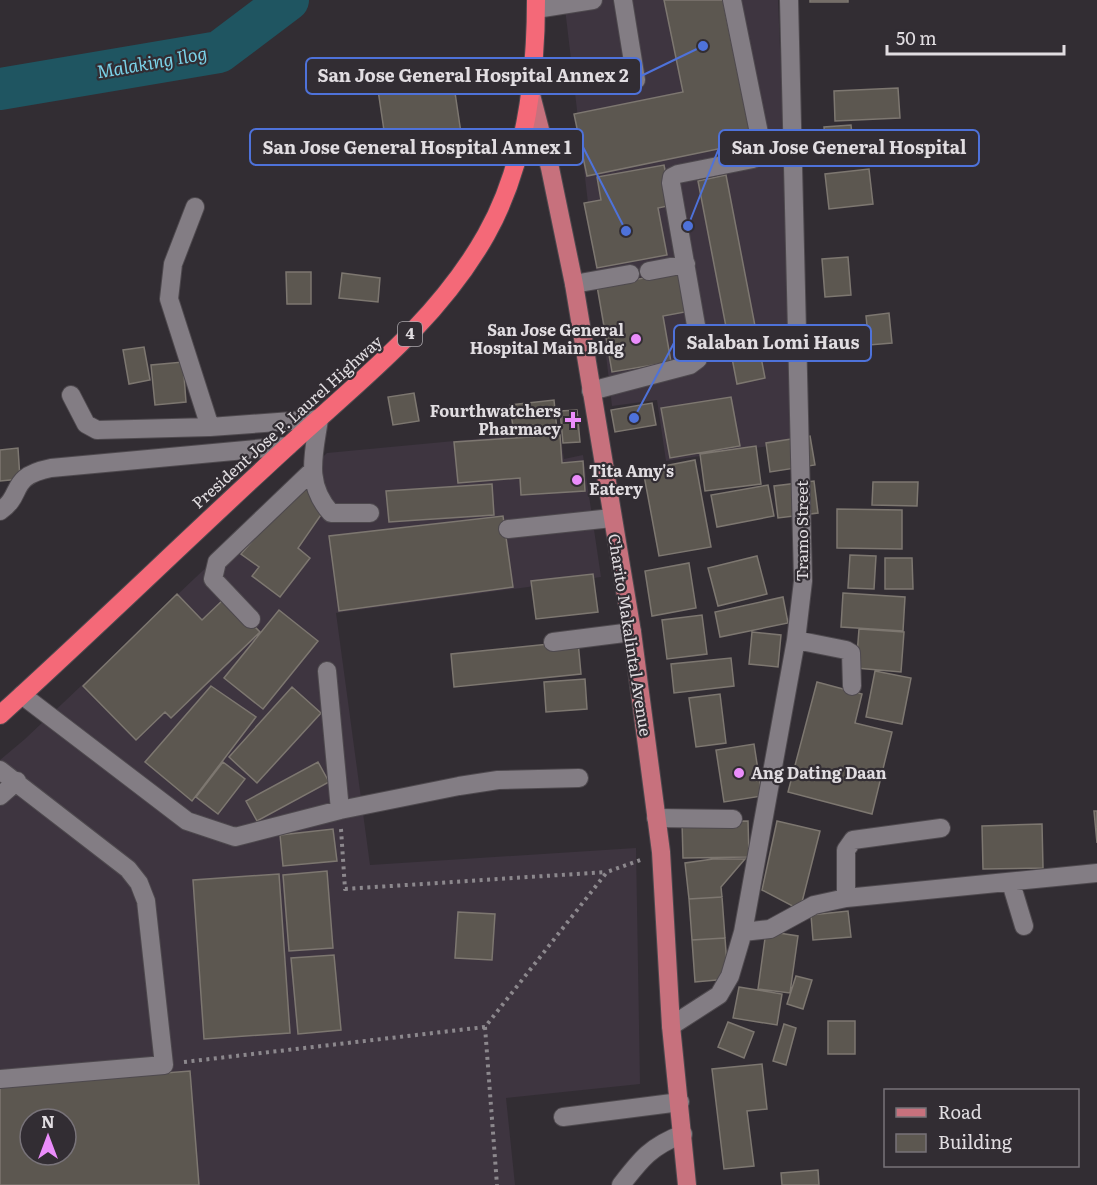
<svg xmlns="http://www.w3.org/2000/svg" width="1097" height="1185" viewBox="0 0 1097 1185" font-family="Literata,serif">
<style>
.built{fill:#3e3540;fill-rule:evenodd}
.lines{fill:none;stroke-linecap:round;stroke-linejoin:round}
.river{stroke:#1f5561;stroke-width:42}
.building{fill:#5c5750;stroke:#7d7770;stroke-width:1.5;fill-rule:evenodd}
.minor-casing{stroke:#4e494e;stroke-width:20}
.major-casing{stroke:#4e494e;stroke-width:20}
.highway-casing{stroke:#4e494e;stroke-width:20}
.path{stroke:#8c888d;stroke-width:4;stroke-dasharray:3 4.5;stroke-linecap:butt}
.minor{stroke:#837d84;stroke-width:18}
.major{stroke:#c7717d;stroke-width:18}
.highway{stroke:#f46978;stroke-width:18}
.poi-dot{fill:#eb8dfb;stroke:#322d33;stroke-width:2}
.labels{text-anchor:middle;stroke-width:4.5;stroke-linejoin:round;paint-order:stroke}
.shield{fill:#322d33;stroke:#aca8ad;stroke-width:1.5}
.shield-label{font-size:15px;font-weight:bold;fill:#e1dde1}
.poi-label{font-size:16px;font-weight:bold;fill:#e1dde1;stroke:#322d33;text-anchor:end}
.street-label{font-size:16px;fill:#e1dde1;stroke:#322d33}
.water-label{font-size:18px;font-style:italic;fill:#7ad1e7;stroke:#322d33}
.leader{fill:none;stroke:#4e72da;stroke-width:2}
.callout-dot{fill:#4e72da;stroke:#322d33;stroke-width:2}
.callout{fill:#322d33;stroke:#4e72da;stroke-width:2}
.callout-label{font-size:18px;text-anchor:middle;font-weight:bold;fill:#e1dde1}
</style>
<rect width="100%" height="100%" fill="#322d33"/>
<path class="built" d="M564,0h214l18,442 -130,19 -9,-61 -45,6z
M560,431l4,28 19,-4 18,122 -265,36 34,252 266,-17 4,236 -134,14 9,87h-515v-425l25,-21 302,-286zM30,1119h36v36h-36z"/>
<g class="lines">
<path class="river" d="M0,89l219,-37 69,-52"/>
</g>
<path class="building" d="M664,0h59l29,142 -165,34 -13,-62 109,-22z
M810,0h38v2h-38z
M453,79l8,54 -75,11 -8,-54z
M898,88l2,30 -65,3 -1,-30z
M851,125l4,39 -28,2 -3,-39z
M664,165l8,40 -14,3 9,47 -70,13 -13,-65 17,-3 -4,-23z
M869,169l4,35 -44,5 -4,-35z
M726,175l39,203 -28,6 -39,-203z
M848,257l3,38 -26,2 -3,-38z
M286,272h25v32h-24z
M679,272l6,40 -22,4 8,46 -59,10 -15,-86z
M342,273l38,5 -2,24 -39,-4z
M889,313l3,30 -23,2 -3,-29z
M144,347l6,33 -21,4 -6,-34z
M183,362l3,40 -31,3 -4,-40z
M414,393l5,28 -26,4 -5,-28z
M731,397l9,49 -70,12 -9,-50z
M554,400l3,30 -43,5 -4,-30z
M652,403l4,22 -41,7 -4,-22z
M577,410l3,32 -17,1 -3,-32z
M560,435l2,28 21,-2 2,30 -64,4 -1,-17 -62,5 -4,-41z
M810,436l5,29 -45,7 -4,-29z
M756,446l5,38 -56,7 -5,-37z
M18,448l2,31 -20,2v-31z
M695,460l16,87 -52,9 -16,-86z
M305,480l18,32 -25,36 12,10 -30,39 -28,-21 7,-9 -18,-13z
M814,481l4,32 -40,5 -4,-32z
M873,482h45l-1,24 -45,-1z
M492,484l2,31 -105,7 -3,-31z
M768,485l6,31 -57,11 -6,-32z
M837,509l65,1v39l-65,-1z
M503,516l10,71 -174,24 -10,-75z
M850,555l26,1 -2,33 -26,-1z
M757,556l10,38 -49,12 -10,-38z
M885,558h27l1,31h-28z
M689,563l7,45 -44,8 -7,-45z
M593,574l5,38 -62,7 -5,-38z
M843,593l62,4 -2,34 -62,-4z
M177,594l25,26 24,-23 34,35 -89,86 -6,-6 -29,28 -53,-54z
M783,597l5,26 -68,14 -5,-25z
M279,610l39,31 -55,68 -39,-31z
M702,615l5,39 -40,5 -5,-39z
M859,629l45,3 -3,40 -45,-4z
M752,632l29,3 -3,32 -29,-3z
M578,641l3,33 -127,13 -3,-33z
M731,658l3,28 -60,7 -3,-29z
M875,671l36,7 -9,46 -36,-7z
M585,679l2,30 -41,3 -2,-30z
M817,682l45,12 -7,29 37,9 -20,82 -84,-22z
M211,686l45,31 -64,84 -47,-39z
M292,687l29,26 -64,70 -28,-26z
M720,694l6,49 -30,4 -7,-49z
M754,744l8,52 -38,6 -8,-52z
M223,762l22,17 -27,35 -22,-17z
M318,762l11,20 -72,39 -11,-20z
M1094,811h3v32z
M748,821l1,36 -66,1 -1,-36z
M777,821l43,10 -20,79 -38,-20z
M1042,824l1,44 -60,1 -1,-43z
M333,829l4,32 -54,5 -3,-31z
M713,859h32l-24,28 1,10 -33,2 -4,-36z
M327,871l6,77 -44,3 -6,-76z
M279,874l11,159 -86,6 -11,-159z
M722,897l3,41 -33,2 -3,-41z
M848,911l3,26 -38,3 -2,-25z
M458,912l37,2 -3,46 -37,-2z
M766,931l32,5 -8,57 -32,-4z
M725,938l3,41 -33,3 -3,-42z
M334,955l7,75 -43,4 -7,-76z
M796,976l16,4 -9,29 -16,-5z
M739,987l43,7 -5,31 -44,-7z
M828,1021h27v33h-27z
M728,1022l26,10 -10,26 -26,-11z
M784,1024l12,4 -10,37 -13,-4z
M762,1064l5,45 -20,2 7,55 -30,3 -12,-100z
M190,1071l9,114h-199v-99zM30,1119h36v36h-36z
M818,1170l1,15h-37l-1,-12z"/>
<g class="lines">
<defs>
<path id="minor" d="M623,0l13,80
M536,9l57,-9
M195,207l-22,57 -4,35 41,128
M649,271l37,-7
M574,284l56,-10
M591,391l99,-26 8,-6 2,-11 -29,-165 1,-6 6,-3 75,-15 6,-6 2,-10 -29,-143
M71,395l15,29 11,6 113,-3 109,-8c-5,35 -15,64 12,94h39
M0,511c25,-17 7,-34 51,-43l237,-22
M508,529l104,-11
M251,619l-38,-40 4,-17 94,-90
M796,640l50,10 5,3 1,33
M553,642l79,-10
M327,671l13,139
M22,695l165,126 48,16 105,-27 119,-24 39,-6 81,-2
M0,770l128,99 11,14 7,18 18,164 -164,14
M0,796l17,-15
M656,818l77,1
M1011,883l13,43
M846,898v-48l7,-10 88,-12
M743,932l27,-3 44,-24 32,-7 251,-25
M671,1026l48,-31 11,-19 13,-44 53,-292 7,-59 -14,-581
M563,1117l117,-15
M621,1185c20,-26 30,-39 62,-51"/>
<path id="major" d="M530,91l20,77 24,116 58,348 29,220 10,174 16,159"/>
<path id="highway" d="M0,715c97,-88 190,-179 286,-267 72,-66 151,-126 200,-213 39,-69 50,-157 50,-235"/>
</defs>
<use href="#minor" class="minor-casing"/>
<use href="#major" class="major-casing"/>
<use href="#highway" class="highway-casing"/>
<path class="path" d="M341,829l4,60 261,-17
M485,1027l12,158
M184,1062l301,-35 122,-155 36,-13"/>
<use href="#minor" class="minor"/>
<use href="#major" class="major"/>
<use href="#highway" class="highway"/>
</g>
<g class="poi-dot">
<circle cx="636" cy="339" r="6"/>
<path d="M570 411h6v6h6v6h-6v6h-6v-6h-6v-6h6z"/>
<circle cx="577" cy="480" r="6"/>
<circle cx="739" cy="773" r="6"/>
</g>
<g class="labels">
<rect class="shield" x="398" y="322" width="24" height="24" rx="4.5"/>
<g class="shield-label">
<text x="410" y="339">4</text>
</g>
<g class="poi-label">
<text x="624" y="336">San Jose General<tspan x="624" dy="18">Hospital Main Bldg</tspan></text>
<text x="561" y="417">Fourthwatchers<tspan x="561" dy="18">Pharmacy</tspan></text>
<text x="589" y="477" text-anchor="start">Tita Amy's<tspan x="589" dy="18">Eatery</tspan></text>
<text x="751" y="779" text-anchor="start">Ang Dating Daan</text>
</g>
<g class="street-label">
<text transform="translate(287 422) rotate(-42)" y="6">President Jose P. Laurel Highway</text>
<text transform="translate(802 531) rotate(-90)" y="6">Tramo Street</text>
<text transform="translate(630 635) rotate(81)" y="6">Charito Makalintal Avenue</text>
</g>
<g class="water-label">
<text transform="translate(152 63) rotate(-10)" y="6">Malaking Ilog</text>
</g>
</g>
<path class="leader" d="M703 46L641 76M626 231L583 147M688 226L719 148M634 418L674 343"/>
<g class="callout-dot">
<circle cx="703" cy="46" r="6"/>
<circle cx="626" cy="231" r="6"/>
<circle cx="688" cy="226" r="6"/>
<circle cx="634" cy="418" r="6"/>
</g>
<g class="callout">
<rect x="306" y="58" width="335" height="36" rx="6"/>
<rect x="250" y="129" width="333" height="36" rx="6"/>
<rect x="719" y="130" width="260" height="36" rx="6"/>
<rect x="674" y="325" width="197" height="36" rx="6"/>
</g>
<g class="callout-label">
<text x="473" y="82">San Jose General Hospital Annex 2</text>
<text x="417" y="154">San Jose General Hospital Annex 1</text>
<text x="849" y="154">San Jose General Hospital</text>
<text x="773" y="349">Salaban Lomi Haus</text>
</g>
<rect x="884" y="1089" width="195" height="78" fill="#322d33" stroke="#787379" stroke-width="1.5"/>
<rect x="896" y="1108" width="30" height="9" fill="#c7717d" stroke="#787379" stroke-width="1.5"/>
<text x="938" y="1119" font-size="18" fill="#e1dde1">Road</text>
<rect x="896" y="1134" width="30" height="18" fill="#5c5750" stroke="#787379" stroke-width="1.5"/>
<text x="938" y="1149" font-size="18" fill="#e1dde1">Building</text>
<g transform="translate(48 1137)"><circle r="28" fill="#322d33" stroke="#787379" stroke-width="1.5"/>
<path d="M0-4.5L10 22L0 15L-10 22Z" fill="#eb8dfb"/>
<text y="-9" font-size="16" font-weight="bold" text-anchor="middle" fill="#e1dde1">N</text>
</g>
<path d="M887 45v9h177v-9" fill="none" stroke="#e1dde1" stroke-width="3"/>
<text x="896" y="45" font-size="18" fill="#e1dde1" stroke="#322d33" stroke-width="4.5" paint-order="stroke">50 m</text>
</svg>
